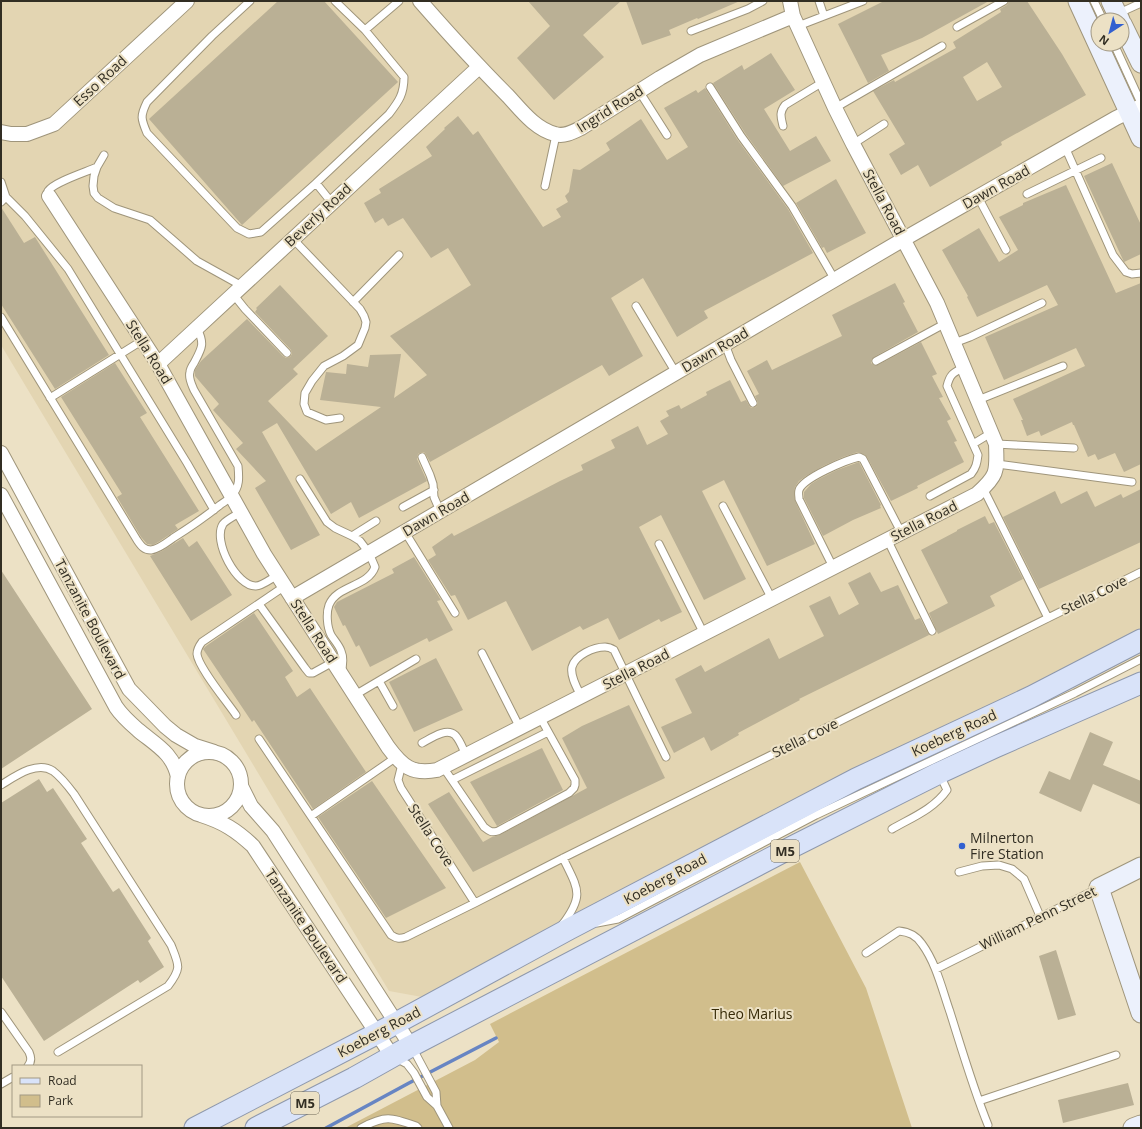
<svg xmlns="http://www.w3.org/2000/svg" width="1142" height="1129" viewBox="0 0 1142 1129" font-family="'Open Sans',sans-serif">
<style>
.built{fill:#e3d5b2;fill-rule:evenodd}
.green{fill:#d1be8c}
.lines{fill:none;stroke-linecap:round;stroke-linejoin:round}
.stream{stroke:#6785c3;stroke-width:3.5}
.building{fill:#bab095;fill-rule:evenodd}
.lane-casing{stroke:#9f957b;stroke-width:9}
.street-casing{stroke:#9f957b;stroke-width:16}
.secondary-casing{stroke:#9f957b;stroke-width:21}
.primary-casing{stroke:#8e98ac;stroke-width:23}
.lane{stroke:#fff;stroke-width:7}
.street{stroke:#fff;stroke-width:14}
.secondary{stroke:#ecf1fc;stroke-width:19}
.primary{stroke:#d9e3f9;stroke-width:21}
.poi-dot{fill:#3260d0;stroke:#ece1c5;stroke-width:1.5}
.labels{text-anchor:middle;stroke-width:4;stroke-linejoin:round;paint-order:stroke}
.shield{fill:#ece1c5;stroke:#6a6454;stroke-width:1}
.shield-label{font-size:13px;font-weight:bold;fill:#322e23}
.street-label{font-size:14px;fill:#322e23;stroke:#ece1c5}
.poi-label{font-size:14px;fill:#322e23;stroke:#ece1c5;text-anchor:start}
.park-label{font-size:14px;fill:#362a07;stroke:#ece1c5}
</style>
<rect width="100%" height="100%" fill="#ece1c5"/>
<path class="built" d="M1,1h1140v630l-719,366 -33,-6 -388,-646v-148l3,-3 -3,-5zM1098,20h24v24h-24z"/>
<path class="green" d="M800,862l66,126 46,140h-567l130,-68 24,-18 -9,-18z"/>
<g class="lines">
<path class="stream" d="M326,1128l83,-45 87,-45"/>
</g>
<path class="building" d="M278,1h46l74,81 -156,143 -93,-106z
M528,1h93l-38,34 21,22 -50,43 -37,-42 33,-32z
M626,1h114l-42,18 -1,-1 -28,12 2,5 -29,10z
M884,1h105l-67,37 -41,17 8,16 -21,12 -30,-59z
M1009,1h18l35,53 24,41 -85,47 1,3 -72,42 -12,-22 -17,10 -12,-21 16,-10 -32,-53 21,-11 1,2 61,-34 -3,-6 48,-30 -1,-3 7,-4zM987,62l15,25 -25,14 -14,-24z
M771,53l24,37 -31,19 26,42 26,-15 15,25 -48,25 -38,-53 -32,-50 29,-18 2,5z
M705,88l32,51 51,70 25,44 -109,58 4,7 -31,19 -34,-59 -32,20 32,58 -34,20 -7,-11 -172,97 -5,-9 -2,-1 -3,1 -2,1 -1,5 10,22 -68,37 -8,-16 -20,12 -54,-91 -15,9 58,103 -29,15 -36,-62 11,-7 -30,-32 7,-6 -30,-33 6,-6 -24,-28v-6l6,-9 46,-42 36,37 3,2 4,-1 2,-3 -1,-4 -36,-38 2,-3 -1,-1 24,-23 48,51 -35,33 5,5 -30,27 48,50 65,-44 -61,-7 6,-28 20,2 1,-10 21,3 2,-12 31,-1 -7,44 33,-23 -37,-39 81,-51 -23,-37 -17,10 -28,-40 -15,8 -5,-8 -8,5 -11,-20 17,-10 -2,-4 53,-33 -6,-9 19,-18 -1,-1 14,-12 15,19 5,-4 65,96 18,-10 -5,-8 12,-7 -3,-6 4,-4 4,-23 7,1 30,-20 -4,-7 35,-24 26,41 21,-13 -24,-39 32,-18 2,3z
M1112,163l29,62v29l-17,8 -40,-86z
M836,179l30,54 -39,20 -3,-6 -2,1 -26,-45z
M1066,185l50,108 25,-10v181l-17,8 -9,-19 -17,7 -3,-6 -7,3 -14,-32h-1l-1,-3 -31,14 -2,-5 -12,5 -6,-16h2l-10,-21 72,-33 -9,-18 -72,32 -19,-43 73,-32 -11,-20 -70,32 -10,-20 1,-1 -26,-46 37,-22 20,34 19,-12 -19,-33 24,-12v-2z
M1,207l23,36 11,-6 74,118 -54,34 -54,-85z
M895,283l10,19 -2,1 15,29 -44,25 -2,2 -1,4 3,2h4l43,-23 16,32 -5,2 11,21 -4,1 12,21 -4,2 10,20 -3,1 10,20 -47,24 1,2 -27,13 -24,-44 -2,-2 -7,-3 -15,5 -20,9 -17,10 -7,5 -4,6 -1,5 1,9 20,43 -48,22 -43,-86 -22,11 44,88 -42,21 -43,-85 -22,12 43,85 -21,10 -2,-3 -40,21 -11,-22 -25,12 -3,-4 -48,25 -26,-50 -38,19 -13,-25 -4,1 -23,-36 8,-5 -4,-8 20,-14 2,3 106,-55 23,-11 -2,-5 34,-17 -4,-8 27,-14 9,19 21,-11 -8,-13 9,-5 -3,-5 13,-6 2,4 26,-14 -1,-3 24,-12 11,22 5,-2 4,7 2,1 4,-1 2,-4 -3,-7 4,-2 -12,-23 20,-11 5,10 70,-34 -10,-21z
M115,363l32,50 -7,4 59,94 -24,14 3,4 -18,12 -7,4 -6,-1 -6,-7 -24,-40 5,-3 -61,-97z
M859,462l22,43 -1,1 1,2 -28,12 -30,16 -19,-38v-6l7,-8 8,-5 18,-9z
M1141,489v53l-102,47 -36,-72 52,-26 6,13 26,-13 8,16 26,-13 2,4z
M985,516l4,8 5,-2 29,57 -33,17 5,10 -57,28 -9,-21 19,-10 -27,-53 36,-19v-1z
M183,538l6,9 8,-6 35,54 -41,26 -41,-65 12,-5z
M414,557l27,43 -4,1 16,29 -24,12 -2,-4 -57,29 -11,-22 -3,2 -11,-22 -2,1 -9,-19 3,-5 57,-29 -2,-4z
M1,570l91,139 -91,60z
M870,572l11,20 17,-7 17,35 5,-2 9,17 -130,64 1,1 -62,33 1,2 -28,16 -7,-14 -30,16 -13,-26 31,-14 -17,-34 26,-14 4,7 64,-34 10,21 45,-23 -15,-30 21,-10 9,19 20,-11 -11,-21z
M254,613l39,58 -8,6 12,20 13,-9 56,84 -53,37 -59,-89 -2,2 -49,-73 3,-3z
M436,658l27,52 -49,22 -25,-50z
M629,705l36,73 -42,20 -150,74 -45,-68 21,-12 34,50 9,-5 8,-2 87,-47 -25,-50 20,-12z
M1090,732l23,10 -10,23 38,16v24l-48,-21 -12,28 -42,-19 10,-22 21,9z
M542,748l21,42 -66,36 -27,-44z
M39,779l8,13 6,-4 34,51 -6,4 32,49 6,-4 32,50 -3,3 16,26 -24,16 -2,-3 -94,61 -43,-65v-173z
M372,781l74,107 -60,30 -68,-101z
M1056,950l20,65 -18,5 -19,-64z
M1128,1083l6,22 -71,18 -5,-23z"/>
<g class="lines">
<defs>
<path id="lane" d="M250,1l-38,35 -65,66c-7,14 -6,17 0,31l90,95 12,6 12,-2 55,-49 73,-69c10,-13 15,-20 15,-37l-39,-47 -30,-29
M819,1l5,15
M1094,1l9,19
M1117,14l24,-11
M798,26l65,-25
M957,27l47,-26
M365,30l34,-29
M691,31l57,-22 15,-8
M1114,44l27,59
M710,87l31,49 51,70 43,74
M639,91l28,44
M835,108l107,-62
M783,126c-2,-9 -4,-13 2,-21l38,-23
M853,144l31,-20
M1065,147l48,108 13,17 6,2 9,-1
M104,155l-7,12 -3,9 -1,10 1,7 4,5 16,10 36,12 47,41 45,25
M1,182l5,15 -5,5
M316,183l16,20
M545,186l11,-51
M1027,194l74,-36
M49,196l-1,-5c6,-9 38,-19 49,-24
M6,197l19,19 43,53 119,194 27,47
M978,197l28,53
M293,239l67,70 4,7 2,6 -1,6 -7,17 -15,11 -19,10 -12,15 -7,12 -1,11 3,8 19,8 14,-2
M233,294l12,15 42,44
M353,302l46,-47
M636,306l40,67
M1,317l136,223c4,6 7,10 14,10 8,-1 15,-7 22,-12 16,-10 32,-21 47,-33 4,-3 10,-6 12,-10 8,-8 7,-18 6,-29l-44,-76c-2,-5 -6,-12 -4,-18 0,-3 2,-6 4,-9 8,-15 11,-19 3,-35
M954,343l16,-6 72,-34
M725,344l6,16 22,43
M876,361l70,-38
M50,398l93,-58
M978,400l85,-34
M973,444l18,-11
M996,444l78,4
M422,457l8,18 3,9 1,13 6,14
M997,464l135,18
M300,479l27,43 8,6 17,8 8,5 9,12 6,14c-7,20 -38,18 -46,38 -3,8 -2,22 2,30 3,5 8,10 10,16 3,7 2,14 0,21
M983,488l65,130
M930,496l41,-22c5,-6 6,-11 7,-19l-31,-69c3,-12 6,-13 17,-19
M723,506l49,93
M403,507l31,-17
M241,512c-5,3 -15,8 -18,12 -11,17 14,63 33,62 6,0 16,-8 22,-11
M405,532l50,81
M352,536l24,-15
M887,539l45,92
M659,544l45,90
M833,567l-34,-68c0,-3 -1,-6 0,-9 4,-12 47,-30 60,-33l4,2 38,73
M259,604l46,64 4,5h4l20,-11
M482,653l38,75
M379,681l14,25
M355,695l61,-36
M581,696c-4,-8 -11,-20 -9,-29 3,-12 22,-20 33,-20 4,0 6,1 9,3l52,107
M236,715c-8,-12 -38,-48 -39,-61 0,-5 2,-8 5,-12l83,-56
M259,739l132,196c6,4 9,4 15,2l69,-34 88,-45 578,-286
M422,743c8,-4 24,-16 33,-8 5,5 8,14 11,20
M402,764l-4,16 3,8 74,115
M443,767l41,60c5,4 7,6 14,4l71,-38 5,-5 1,-3v-5l-35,-63
M452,780l96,-48
M1,785c13,-8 36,-25 52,-14 8,6 15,15 21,23l97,151c8,20 11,23 -3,41l-110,66
M311,816l84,-58
M892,829c19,-11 42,-20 55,-39l-7,-15
M959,872l23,-6 17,-1 13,4 12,10 16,37
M597,923l21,-4 198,-104 259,-122 66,-34
M562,925c23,-30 16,-36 1,-67
M866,953l33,-22c10,1 17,4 23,13 14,19 20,45 28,68 12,38 23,76 38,113
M936,969l161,-80
M1,1012l28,40c2,5 3,9 -1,14
M412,1047l24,45 1,14
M396,1058l11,6 7,9 13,24 10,9 12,22
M1,1084l12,-7
M979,1101l137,-46
M361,1128c24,-13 30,-11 55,-2l2,2"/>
<path id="street" d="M420,1c28,32 57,64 88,95 13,14 27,33 47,38 9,3 18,-2 26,-6l79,-50 40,-23 93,-39
M1,132l10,2h16l27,-10 133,-123
M49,196l109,168 106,190 124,193c14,19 24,28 49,23l540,-276c21,-19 20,-22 19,-50l-59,-141 -84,-159 -18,-36 -42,-92 -3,-15
M158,364l321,-297
M1,453l128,236 36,37 11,9 19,11 19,6
M1,495l115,212c6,9 14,16 22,23 18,15 35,23 40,47
M292,598l612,-359 212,-121 25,-12
M177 784a32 32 0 1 1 64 0a32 32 0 1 1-64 0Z
M242,788l9,18 22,25 138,215
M201,815c22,7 35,15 52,31l139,210"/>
<path id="secondary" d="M1078,1l63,137
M1111,1l9,19
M1122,24l19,39
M1141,867l-42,21 42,125
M1133,1128l8,-3"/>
<path id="primary" d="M195,1128l183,-95 191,-104 287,-150 175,-82 110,-57
M256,1128l98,-50 57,-32 383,-200 145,-73 56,-26 146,-64"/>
</defs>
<use href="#lane" class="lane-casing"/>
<use href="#street" class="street-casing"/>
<use href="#secondary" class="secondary-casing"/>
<use href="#primary" class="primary-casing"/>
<use href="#lane" class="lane"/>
<use href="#street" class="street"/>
<use href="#secondary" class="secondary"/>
<use href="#primary" class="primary"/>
</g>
<circle class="poi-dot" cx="962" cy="846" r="4"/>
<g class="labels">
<g class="shield">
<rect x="771" y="840" width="28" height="22" rx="3"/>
<rect x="291" y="1092" width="28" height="22" rx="3"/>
</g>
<g class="shield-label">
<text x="785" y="856">M5</text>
<text x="305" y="1108">M5</text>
</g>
<g class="street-label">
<text transform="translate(100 81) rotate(-43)" y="5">Esso Road</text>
<text transform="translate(610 109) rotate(-32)" y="5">Ingrid Road</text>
<text transform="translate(996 187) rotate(-29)" y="5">Dawn Road</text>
<text transform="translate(884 202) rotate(62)" y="5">Stella Road</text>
<text transform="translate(318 215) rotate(-43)" y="5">Beverly Road</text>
<text transform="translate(715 350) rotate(-30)" y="5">Dawn Road</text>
<text transform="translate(149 352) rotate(58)" y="5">Stella Road</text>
<text transform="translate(436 514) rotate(-30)" y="5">Dawn Road</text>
<text transform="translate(924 521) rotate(-27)" y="5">Stella Road</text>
<text transform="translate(1094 595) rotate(-26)" y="5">Stella Cove</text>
<text transform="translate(90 619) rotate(62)" y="5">Tanzanite Boulevard</text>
<text transform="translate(314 631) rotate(57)" y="5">Stella Road</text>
<text transform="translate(636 669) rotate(-27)" y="5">Stella Road</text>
<text transform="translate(954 733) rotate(-25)" y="5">Koeberg Road</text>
<text transform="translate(805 738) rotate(-26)" y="5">Stella Cove</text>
<text transform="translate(431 835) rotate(57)" y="5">Stella Cove</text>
<text transform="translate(665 879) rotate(-28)" y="5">Koeberg Road</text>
<text transform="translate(1038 918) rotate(-26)" y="5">William Penn Street</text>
<text transform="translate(306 926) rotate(56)" y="5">Tanzanite Boulevard</text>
<text transform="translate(379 1032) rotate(-28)" y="5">Koeberg Road</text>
</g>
<g class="poi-label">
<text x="970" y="843">Milnerton<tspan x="970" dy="16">Fire Station</tspan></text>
</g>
<g class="park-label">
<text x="752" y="1019">Theo Marius</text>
</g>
</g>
<rect width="1142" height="1129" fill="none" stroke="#322e23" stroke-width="4"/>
<rect x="12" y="1065" width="130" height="52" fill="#ece1c5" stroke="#a29984"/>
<rect x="20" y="1078" width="20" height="6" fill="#d9e3f9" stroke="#a29984"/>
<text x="48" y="1085" font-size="12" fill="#322e23">Road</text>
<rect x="20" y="1095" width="20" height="12" fill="#d1be8c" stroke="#a29984"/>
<text x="48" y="1105" font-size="12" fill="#322e23">Park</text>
<g transform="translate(1110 32) rotate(216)"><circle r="19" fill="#ece1c5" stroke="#a29984"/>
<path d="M0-3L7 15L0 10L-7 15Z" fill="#3260d0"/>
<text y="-6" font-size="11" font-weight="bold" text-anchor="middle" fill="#322e23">N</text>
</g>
</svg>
